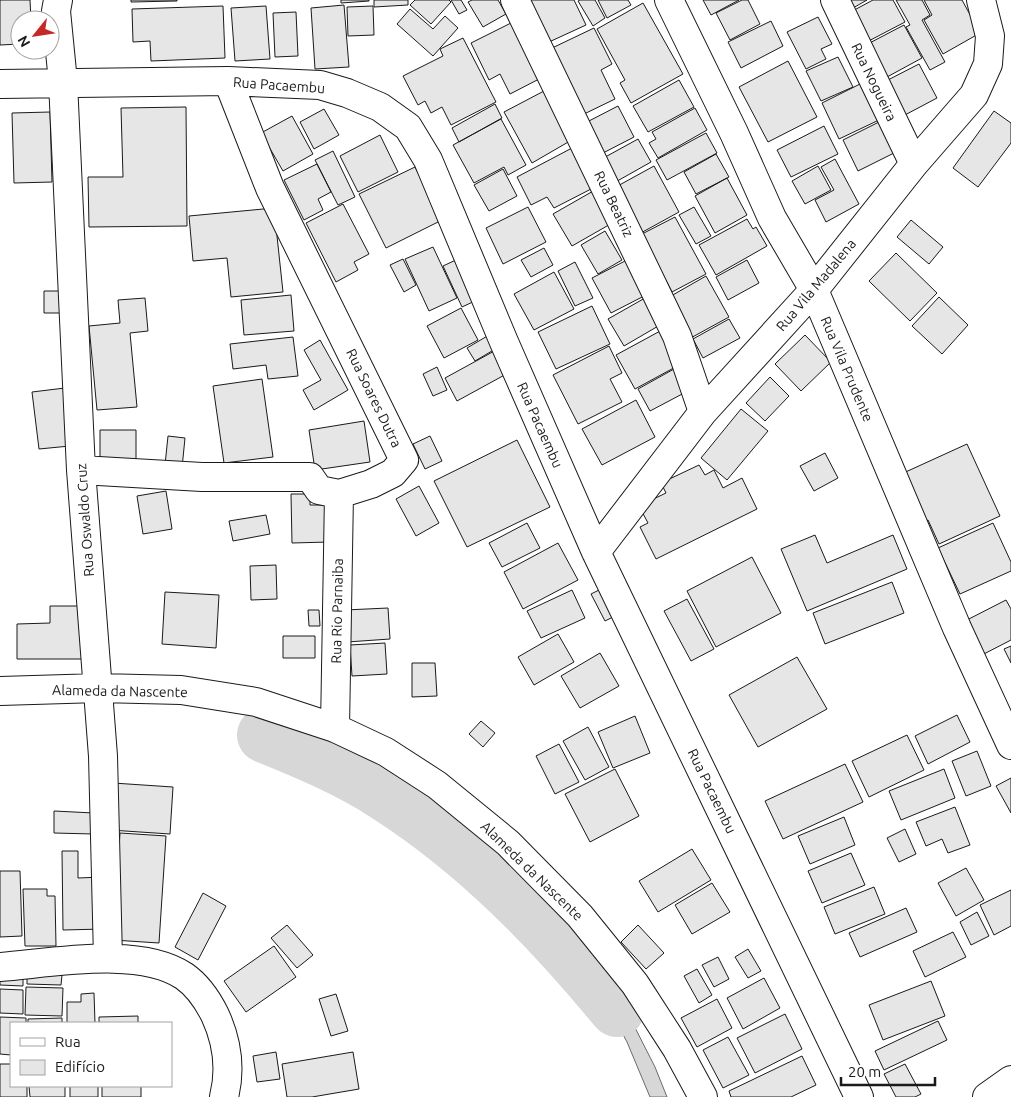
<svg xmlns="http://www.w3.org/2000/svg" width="1011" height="1097" viewBox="0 0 1011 1097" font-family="Ubuntu,sans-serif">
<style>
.water{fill:#d7d7d7;stroke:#6a6a6a}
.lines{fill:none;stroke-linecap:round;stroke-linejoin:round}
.river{stroke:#d7d7d7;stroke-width:56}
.building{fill:#e6e6e6;stroke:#1a1a1a}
.minor-casing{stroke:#1a1a1a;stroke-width:30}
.minor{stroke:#fff;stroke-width:28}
.labels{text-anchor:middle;stroke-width:4;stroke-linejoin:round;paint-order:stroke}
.street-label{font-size:14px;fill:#1a1a1a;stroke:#fff}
</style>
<rect width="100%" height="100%" fill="#fff"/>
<path class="water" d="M624,1006l31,61 12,30h-17l-23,-55 -16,-30z"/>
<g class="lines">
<path class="river" d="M265,735c42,17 85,35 123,60 89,57 162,133 229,214"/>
</g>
<path class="building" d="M0,0h30l1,20h-11v24l-20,1z
M131,0h46v1l-46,1z
M341,0h28v1l-28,2z
M374,0h34v5l-34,2z
M415,0h34l2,2 -20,22 -21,-19z
M451,0h10l6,10 -8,4z
M472,0h26l8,14 -23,13 -15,-25z
M529,0h45l12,25 -37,17z
M580,0h15l10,18 -12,8 -15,-25z
M598,0h30l3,5 -24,13z
M703,0h36l-28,15z
M742,0h6l12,24 -30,16 -14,-27z
M840,0h27l-21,12z
M873,0h20l12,22 -44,23 -16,-30z
M896,0h26l8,15 -8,5 23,42 -15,8 -24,-43 4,-2z
M924,0h38l18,33 -37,21 -19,-34 8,-5z
M643,3l40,71 -52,29 -11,-20 5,-3 -28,-51z
M344,5l5,62 -34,2 -4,-61z
M223,6l2,52 -74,3 -1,-20 -17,1 -1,-33z
M266,6l4,53 -35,2 -4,-53z
M373,6l1,29 -26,1 -1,-29z
M410,9l23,20 12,-13 13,12 -25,28 -36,-32z
M296,12l2,44 -23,1 -2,-44z
M818,17l14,27 -11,5 5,10 -20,10 -19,-37z
M771,21l12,25 -42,22 -13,-26z
M513,22l28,56 -31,16 -10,-20 -11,6 -18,-37z
M904,25l18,33 -35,19 -25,-30z
M594,28l18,36 -11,6 14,29 -33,16 -32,-66z
M463,38l33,64 -45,23 -9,-18 -11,6 -6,-12 -7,4 -15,-29 40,-20 -3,-7z
M838,57l15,30 -32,14 -15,-30z
M788,61l29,56 -49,25 -29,-55z
M919,64l18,34 -34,18 -19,-34z
M679,80l15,27 -46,25 -15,-26z
M862,83l17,37 -40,19 -17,-36z
M544,91l26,50 -38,22 -28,-51z
M495,104l7,14 -43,24 -7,-14z
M618,106l16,31 -31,16 -16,-31z
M186,107l1,119 -98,1 -1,-50h35l-2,-69z
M695,108l12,22 -49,28 -9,-15 7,-4 -4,-7z
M324,109l15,26 -25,14 -14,-27z
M994,111l17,12v20l-33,44 -25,-19z
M50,112l2,70 -38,1 -2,-70z
M292,116l21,38 -30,17 -22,-38z
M501,119l25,46 -18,10 -4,-8 -30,16 -21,-38z
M879,122l15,31 -36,18 -15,-31z
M824,126l14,28 -47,23 -14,-27z
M706,133l11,20 -50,27 -11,-20z
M380,135l18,37 -40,20 -18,-36z
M638,139l13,23 -39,22 -14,-23z
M572,148l21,40 -39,20 -7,-11 -16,8 -14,-28z
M333,151l22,46 -17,8 -23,-45z
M716,154l13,23 -33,17 -12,-22z
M835,159l24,45 -33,18 -11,-22 19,-10 -13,-23z
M317,164l14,28 -13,7 5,11 -19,10 -20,-40z
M654,166l25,46 -40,22 -25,-46z
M818,166l13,24 -26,14 -13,-23z
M415,167l27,53 -56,28 -27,-54z
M503,169l14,27 -28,15 -15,-26z
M727,178l20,37 -32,18 -20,-37z
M595,190l19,32 -42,24 -19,-32z
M343,204l26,50 -15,8 4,8 -22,12 -30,-59z
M528,207l18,35 -43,22 -17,-36z
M694,207l17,29 -15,8 -17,-29z
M274,208l9,84 -52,5 -4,-39 -34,3 -4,-45z
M675,217l31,57 -34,18 -30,-58z
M747,219l6,10 3,-2 11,19 -51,29 -17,-30z
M911,220l32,27 -14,17 -32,-27z
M605,231l17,29 -24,14 -17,-29z
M433,247l24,51 -28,13 -24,-52z
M544,248l9,17 -22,12 -10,-17z
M896,253l41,40 -27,28 -41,-40z
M403,259l13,26 -12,7 -14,-27z
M458,259l19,41 -15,7 -19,-41z
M627,260l19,35 -35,18 -19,-35z
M747,260l12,23 -31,17 -12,-23z
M575,262l18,36 -18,8 -17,-35z
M554,272l20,37 -40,21 -20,-36z
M706,276l23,41 -42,23 -23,-40z
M44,291h20v22h-20z
M291,295l3,36 -50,4 -3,-35z
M939,297l29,28 -26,29 -30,-28z
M145,298l3,33 -18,2 7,74 -40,3 -8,-84 31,-3 -2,-23z
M645,298l15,27 -36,21 -16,-27z
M592,306l18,38 -54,25 -18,-37z
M461,308l17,32 -34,18 -17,-32z
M729,319l11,19 -37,20 -10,-19z
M662,330l19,34 -46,25 -19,-34z
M489,335l8,13 -22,13 -8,-13z
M805,335l26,27 -30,29 -26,-27z
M293,337l5,39 -30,3 -2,-14 -33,4 -3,-25z
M320,340l28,50 -34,20 -11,-20 18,-10 -17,-30z
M609,346l13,27 -12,6 12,23 -44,22 -25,-49z
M498,349l12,23 -53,29 -12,-23z
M437,367l10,23 -14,6 -10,-22z
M674,369l12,23 -36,19 -12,-22z
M770,377l19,19 -24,25 -19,-18z
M262,379l11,78 -49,6 -11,-77z
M73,387l7,58 -41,4 -7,-57z
M636,400l19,37 -53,28 -20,-36z
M741,409l27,22 -41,49 -26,-22z
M364,421l6,41 -55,8 -6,-40z
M100,430h36v32h-36z
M168,436l17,2 -3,30 -17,-3z
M430,436l12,25 -17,8 -12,-25z
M517,440l33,67 -83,40 -33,-66z
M967,444l33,72 -61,28 -11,-24 -6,3 -23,-48z
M825,453l13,25 -24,13 -14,-25z
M699,465l6,10 9,-5 9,18 19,-10 15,31 -101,50 -16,-32 8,-4 -9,-17 27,-13 -5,-10z
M419,486l20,37 -23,13 -20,-37z
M166,491l6,38 -29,5 -6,-38z
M291,494h19v11h18l1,37 -37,1z
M266,515l4,19 -37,7 -4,-20z
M527,523l13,25 -38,19 -13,-24z
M993,523l18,39v9l-51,23 -22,-46z
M815,535l12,28 66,-28 14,34 -100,42 -26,-62z
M558,543l20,37 -55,29 -19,-37z
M752,557l29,56 -65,34 -29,-56z
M276,565l1,34 -26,1 -1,-34z
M892,582l12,31 -79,31 -12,-31z
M605,587l14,27 -14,7 -14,-27z
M572,590l13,28 -44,20 -14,-27z
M165,592l54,3 -3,53 -54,-4z
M687,599l27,50 -23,12 -27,-50z
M1006,600l5,9v31l-31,16 -17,-34z
M50,606h32l1,53h-66v-35l33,-1z
M388,608l2,31 -43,3 -2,-32z
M308,610h11l1,16h-11z
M558,634l16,28 -40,23 -16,-28z
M283,636h32v22h-32z
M385,643l2,31 -35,2 -2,-31z
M1011,646v17l-7,-14z
M600,653l19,33 -39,22 -19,-32z
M797,657l30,52 -69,38 -29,-52z
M412,663h23l2,33 -25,1z
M957,715l13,27 -42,22 -13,-28z
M635,716l15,37 -37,15 -15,-36z
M481,721l14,12 -12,14 -14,-13z
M588,727l21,40 -24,13 -22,-39z
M907,735l17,35 -55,27 -17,-36z
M559,744l20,38 -24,12 -19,-38z
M977,751l14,35 -25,10 -14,-35z
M845,764l18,38 -80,37 -18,-38z
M615,769l24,47 -49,26 -25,-48z
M944,769l11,29 -54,22 -12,-29z
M1011,778v35l-15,-27z
M113,783l60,4 -3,47 -60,-4z
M955,807l15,38 -22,8 -6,-14 -16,7 -10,-24z
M54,811l40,2 -1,21 -39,-1z
M844,817l11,28 -45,19 -12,-28z
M905,829l11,25 -17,8 -12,-24z
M120,833l46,3 -7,107 -46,-3z
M692,849l19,31 -53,32 -19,-31z
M62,851h16v27l24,-1 1,52 -40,1z
M851,853l14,32 -43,18 -14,-32z
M966,868l18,32 -28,16 -18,-33z
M0,871h20l2,65 -22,1z
M712,883l18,29 -38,22 -17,-29z
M874,887l11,27 -50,20 -11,-27z
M23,889h24v7h8l1,50h-31z
M1011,890v36l-17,9 -14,-30z
M203,893l23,13 -28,54 -23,-13z
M906,908l11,24 -57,25 -11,-24z
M977,912l12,24 -18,9 -11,-23z
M287,925l26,30 -16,13 -26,-30z
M638,925l26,28 -18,16 -25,-27z
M953,932l13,25 -41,20 -12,-26z
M274,946l22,31 -50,35 -22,-31z
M748,949l13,22 -13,7 -13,-21z
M718,957l11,22 -15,8 -12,-22z
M697,969l15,26 -13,8 -15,-27z
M0,973l23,1v12l-23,-1z
M27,974l35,1 -1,10 -34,-1z
M764,978l16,30 -37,21 -16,-31z
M931,981l14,35 -62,24 -14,-35z
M26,987l37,1 -1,28 -37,-1z
M0,989l23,1v24l-23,-1z
M94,993l1,30h-28v-21h14v-8z
M336,994l12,37 -17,5 -12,-37z
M717,999l15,29 -35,19 -16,-29z
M785,1014l17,35 -47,24 -18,-35z
M138,1016v7h-39v-6z
M0,1017l26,1v5h-15v32l-11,-1z
M62,1018v5h-34v-4z
M938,1021l9,19 -63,30 -9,-19z
M728,1037l21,38 -26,13 -20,-38z
M276,1052l4,27 -23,3 -4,-26z
M353,1052l6,37 -47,8h-25l-5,-33z
M802,1056l14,29 -25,12h-60l-2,-6z
M0,1064h11v22h16v11h-27z
M905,1064l16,30 -6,3h-19l-12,-23z
M29,1086h36v11h-35z
M70,1086h28v11h-28z
M102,1086h39v11h-39z"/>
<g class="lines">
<defs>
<path id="minor" d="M58,0l-2,11 7,71 18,388 22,286 5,202
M515,0l162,336 26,76
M669,0l65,133 38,85 42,72 143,338 54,117
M835,0l79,164
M0,84l228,-3 92,4 27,8 33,14 28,20 20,33 76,182 92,210 263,545
M81,470l121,7h108l9,13 20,4 32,-10 22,-11 11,-13 -134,-272 -42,-107
M596,552l107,-140 111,-122 100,-126 60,-69 14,-31 2,-28 -9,-36
M0,691l99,-3 82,2 75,12 79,26 51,24 51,33 71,58 72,73 55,68 42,65 26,48
M335,728l4,-234
M0,967c52,-4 140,-21 184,9 13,9 24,25 31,39 12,26 16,54 9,82
M987,1097l24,-17"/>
</defs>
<use href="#minor" class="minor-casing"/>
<use href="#minor" class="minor"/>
</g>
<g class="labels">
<g class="street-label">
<text transform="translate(874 82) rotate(64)" y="5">Rua Nogueira</text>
<text transform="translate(279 85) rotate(4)" y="5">Rua Pacaembu</text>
<text transform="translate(614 204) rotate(64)" y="5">Rua Beatriz</text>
<text transform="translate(816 285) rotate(-50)" y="5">Rua Vila Madalena</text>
<text transform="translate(847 369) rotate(67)" y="5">Rua Vila Prudente</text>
<text transform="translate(374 398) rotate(64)" y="5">Rua Soares Dutra</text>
<text transform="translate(540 425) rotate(66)" y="5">Rua Pacaembu</text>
<text transform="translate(85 520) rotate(-94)" y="5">Rua Oswaldo Cruz</text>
<text transform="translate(337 611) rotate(-89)" y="5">Rua Rio Parnaiba</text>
<text transform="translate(120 691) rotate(1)" y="5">Alameda da Nascente</text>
<text transform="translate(712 791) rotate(64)" y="5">Rua Pacaembu</text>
<text transform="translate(532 871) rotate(44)" y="5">Alameda da Nascente</text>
</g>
</g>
<rect x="10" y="1022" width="162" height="65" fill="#ffffff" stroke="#a3a3a3"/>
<rect x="20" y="1038" width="25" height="8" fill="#ffffff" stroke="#a3a3a3"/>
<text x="55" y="1047" font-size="15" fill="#1a1a1a">Rua</text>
<rect x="20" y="1060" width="25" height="15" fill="#e6e6e6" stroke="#a3a3a3"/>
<text x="55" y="1072" font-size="15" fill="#1a1a1a">Edifício</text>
<g transform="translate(35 35) rotate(240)"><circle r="24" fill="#ffffff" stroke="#a3a3a3"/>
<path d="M0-4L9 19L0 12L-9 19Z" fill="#c62828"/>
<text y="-8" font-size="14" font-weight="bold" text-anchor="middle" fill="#1a1a1a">N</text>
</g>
<path d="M841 1077v8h94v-8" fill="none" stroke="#1a1a1a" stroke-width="2.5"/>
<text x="848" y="1077" font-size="15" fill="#1a1a1a" stroke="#ffffff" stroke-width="4" paint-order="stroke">20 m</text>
</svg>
